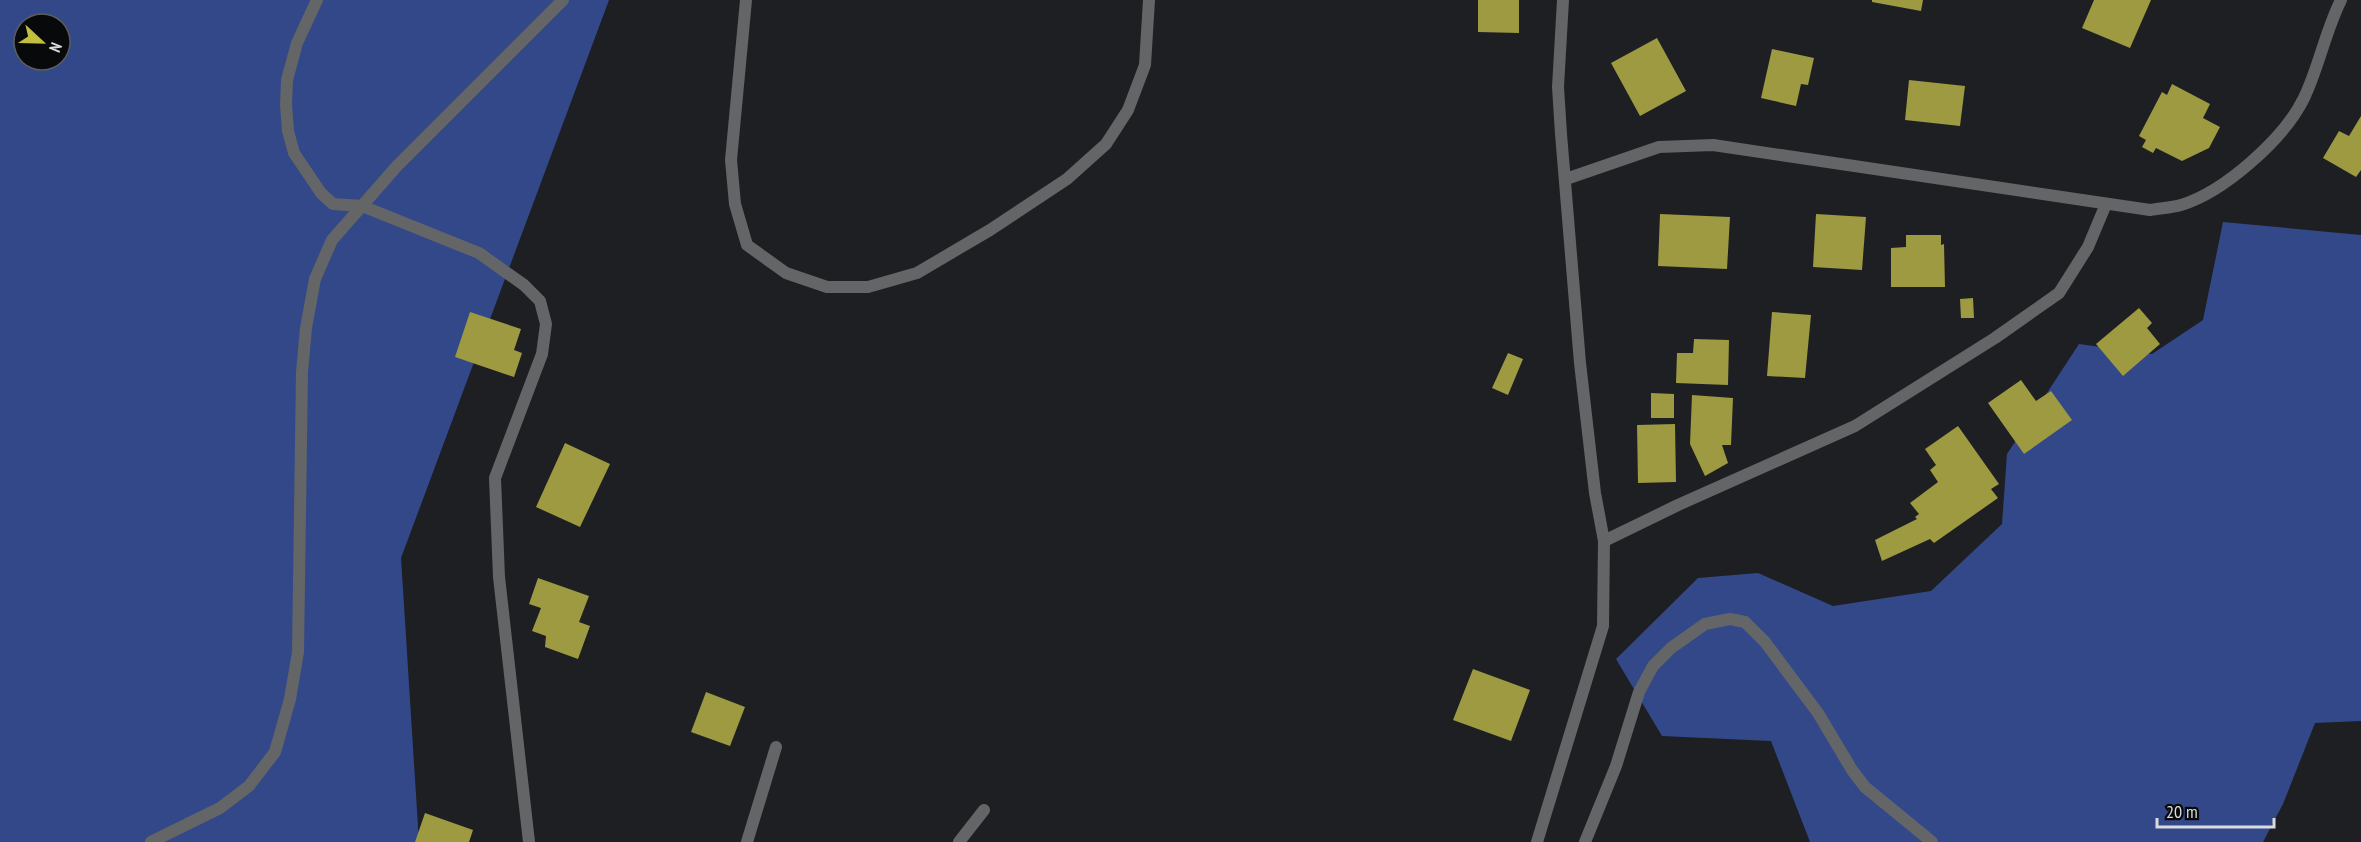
<svg xmlns="http://www.w3.org/2000/svg" width="2361" height="842" viewBox="0 0 2361 842" font-family="'PT Sans Narrow',sans-serif">
<style>
.forest{fill:#334889;fill-rule:evenodd}
.building{fill:#9d9a41}
.lines{fill:none;stroke-linecap:round;stroke-linejoin:round}
.lane{stroke:#646567;stroke-width:12}
.street{stroke:#646567;stroke-width:12}
</style>
<rect width="100%" height="100%" fill="#1e1f23"/>
<path class="forest" d="M0,0h609l-208,558 18,284h-419zM24,24h36v36h-36z
M2223,222l138,13v486l-46,2 -32,81 -20,38h-453l-39,-101 -109,-5 -46,-77 82,-81 60,-5 75,33 98,-15 71,-67 5,-70 72,-110 73,10 51,-34z"/>
<path class="building" d="M1478,0h41v33l-41,-1z
M1872,0h51l-2,11 -49,-9z
M2094,0h57l-21,48 -48,-20z
M1657,38l29,53 -46,25 -29,-53z
M1772,49l42,9 -6,27 -7,-1 -5,22 -35,-8z
M1909,80l56,6 -5,40 -55,-6z
M2172,84l38,20 -7,14 17,9 -11,21 -27,13 -26,-13 -3,5 -11,-6 4,-7 -7,-4 23,-44 5,3z
M2361,116v54l-5,7 -33,-19 16,-27 10,5z
M1660,214l70,3 -3,52 -69,-3z
M1816,214l50,3 -4,53 -49,-3z
M1906,235h35v10l3,-1 1,43h-54v-39l15,-1z
M1973,298l1,20h-13l-1,-19z
M2139,308l13,15 -5,5 13,16 -37,32 -27,-32z
M470,312l51,17 -7,21 8,3 -8,24 -59,-20z
M1772,312l39,3 -6,63 -38,-2z
M1694,339l35,1 -1,45 -52,-2 1,-30h16z
M1508,353l15,6 -15,36 -16,-7z
M2021,380l15,21 15,-10 21,29 -48,34 -36,-51z
M1651,393l23,1v24h-23z
M1692,395l41,3 -2,47h-9l6,18 -23,13 -15,-32z
M1675,424l1,58 -38,1 -1,-58z
M1958,426l41,58 -8,5 7,9 -64,45 -4,-4 -48,22 -7,-21 42,-21 -2,-2 4,-3 -9,-11 28,-21 -8,-12 6,-5 -11,-16z
M565,443l45,21 -30,63 -44,-20z
M538,578l51,18 -10,26 11,4 -12,33 -33,-12 1,-11 -14,-5 9,-23 -12,-4z
M1473,669l57,21 -19,51 -58,-21z
M706,692l39,15 -15,39 -39,-14z
M425,813l48,17 -4,12h-54z"/>
<g class="lines">
<path class="lane" d="M747,842l29,-95
M959,842l25,-32"/>
<path class="street" d="M317,0l-20,43 -10,37 -1,25 2,26 6,22 27,40 12,11 29,2 117,47 45,32 16,16 6,23 -4,30 -47,124 4,99 30,265
M746,0l-15,160 4,44 12,41 39,28 41,14h41l49,-14 73,-43 77,-51 39,-35 22,-34 17,-45 4,-65
M1566,179l93,-32 54,-2 437,65c10,-2 21,-2 31,-5 43,-13 103,-66 123,-107 15,-31 21,-66 37,-98
M1604,541l74,-36 177,-79 140,-88 64,-45 29,-46 18,-43
M151,842l69,-34 29,-22 26,-34 15,-53 8,-47 4,-280 4,-44 9,-49 17,-39 65,-74 166,-166
M1537,842l66,-216 1,-85 -9,-48 -15,-130 -19,-229 -3,-47 5,-87
M1585,842l31,-76 23,-74 14,-26 18,-18 34,-24 25,-5 15,3 20,20 53,71 34,57 13,17 67,55"/>
</g>
<g transform="translate(42 42) rotate(112)"><circle r="28" fill="#08090b" stroke="#5c5d5f" stroke-width="1.5"/>
<path d="M0-4.5L10 22L0 15L-10 22Z" fill="#c1be40"/>
<text y="-9" font-size="16" font-weight="bold" text-anchor="middle" fill="#dadbdd">N</text>
</g>
<path d="M2157 818v9h117v-9" fill="none" stroke="#dadbdd" stroke-width="3"/>
<text x="2166" y="818" font-size="18" fill="#dadbdd" stroke="#08090b" stroke-width="4.5" paint-order="stroke">20 m</text>
</svg>
